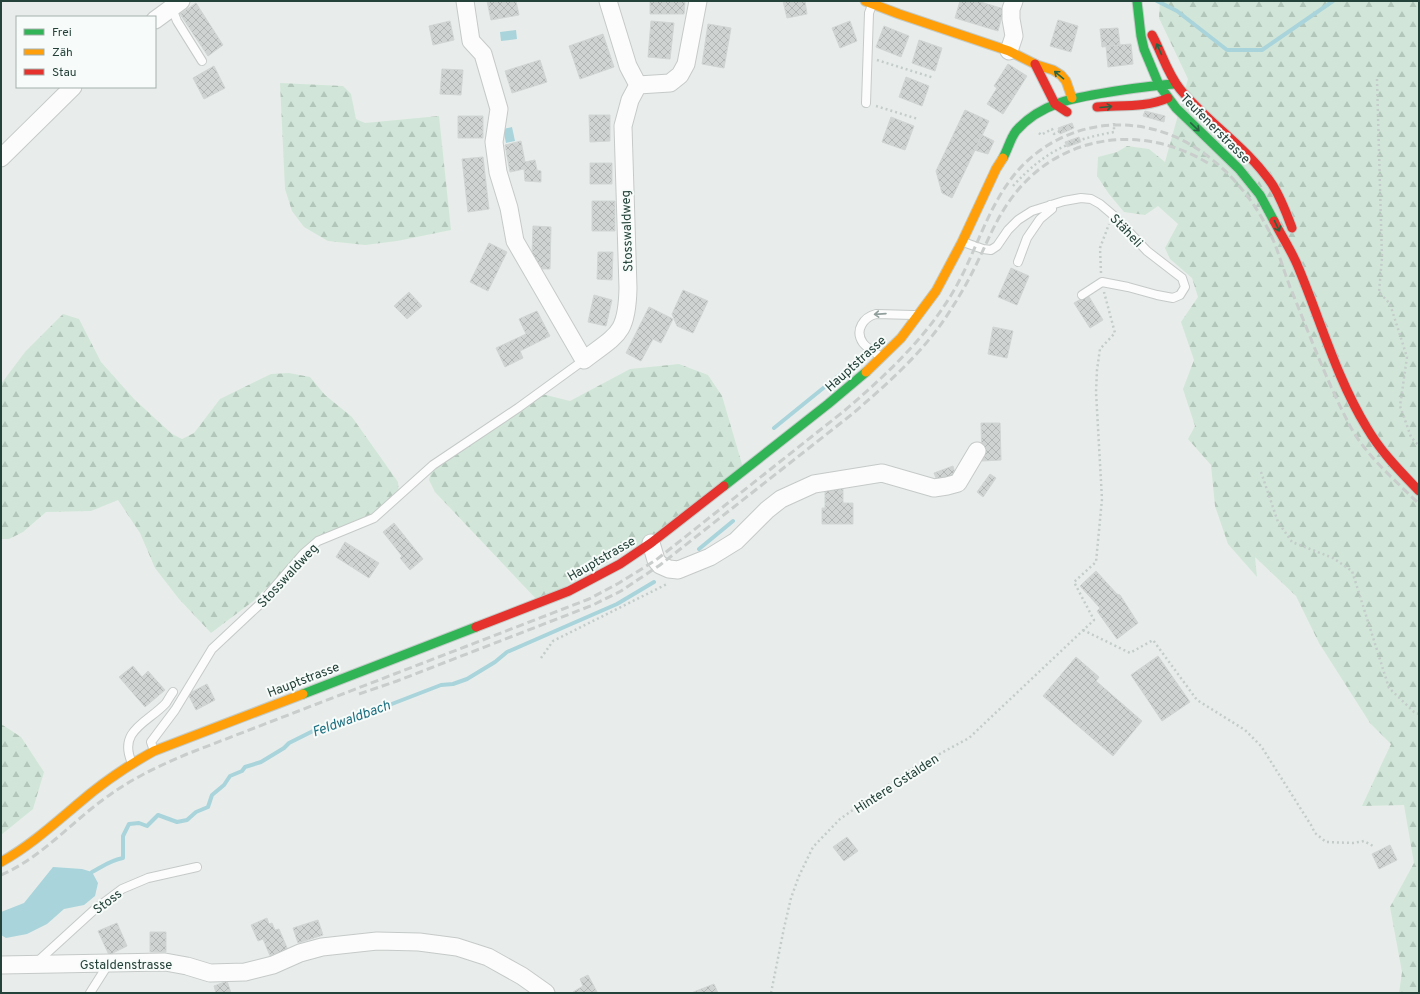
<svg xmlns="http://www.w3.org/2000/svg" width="1420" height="994" viewBox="0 0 1420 994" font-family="Overpass,sans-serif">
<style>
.forest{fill:url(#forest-firs)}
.water{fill:#a9d4db}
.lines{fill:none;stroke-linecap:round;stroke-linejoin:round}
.stream{stroke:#a9d4db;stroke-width:4}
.building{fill:url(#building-cross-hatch);stroke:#d1d6d4}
.lane-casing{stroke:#c5cac8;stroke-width:10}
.street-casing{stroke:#c5cac8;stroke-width:19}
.fast-casing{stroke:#c3cbc8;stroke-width:11}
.slow-casing{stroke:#c3cbc8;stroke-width:11}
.jam-casing{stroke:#c3cbc8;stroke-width:11}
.path{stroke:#c3ccca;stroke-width:2.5;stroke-dasharray:2 3;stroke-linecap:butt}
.lane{stroke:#fcfcfc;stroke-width:8}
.street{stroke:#fcfcfc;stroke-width:17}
.fast{stroke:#30b455;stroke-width:9}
.slow{stroke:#ff9f0a;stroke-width:9}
.jam{stroke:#e5322d;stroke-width:9}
.rail{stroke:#c9cdcc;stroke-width:3;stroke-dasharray:8 4;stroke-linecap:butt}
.oneway{stroke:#286442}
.oneway2{stroke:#909f9b}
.labels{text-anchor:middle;stroke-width:4;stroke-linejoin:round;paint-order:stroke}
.street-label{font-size:13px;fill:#24423a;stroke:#f7fbf9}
.water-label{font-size:14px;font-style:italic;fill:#1c6f80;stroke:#f7fbf9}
</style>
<defs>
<pattern id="forest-firs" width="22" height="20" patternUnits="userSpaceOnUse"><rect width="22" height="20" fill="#d1e6d8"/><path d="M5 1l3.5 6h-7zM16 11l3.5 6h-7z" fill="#b3c6ba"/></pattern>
<pattern id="building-cross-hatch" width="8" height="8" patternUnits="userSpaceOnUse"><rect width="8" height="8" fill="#cfd4d2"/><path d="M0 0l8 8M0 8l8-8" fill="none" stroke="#b2b7b5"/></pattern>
</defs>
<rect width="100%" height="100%" fill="#e8edeb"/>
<path class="forest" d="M1160,1h259v992h-20l3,-21 -12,-65 24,-44 -10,-58 -42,1 29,-62 -21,-21 -51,-80 -23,-47 -41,-39 2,20 -29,-33 -13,-38 -4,-41 -23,-26 7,-13 -12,-37 11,-29 -13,-38 17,-25 -6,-19 -22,-19 -5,-11 13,-24 -20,-18 -13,9 -21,-3 -15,-18 -12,-18 1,-19 19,-5 10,-6 22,3 16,13 23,-83 -29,-61z
M280,83l63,3 8,8 5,25 9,4 74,-7 12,114 -54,11 -32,4 -37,-4 -24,-14 -12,-16 -7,-22z
M63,314l16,5 22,43 33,37 38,35 10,5 12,-6 26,-34 51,-25 18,-1 21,4 15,18 27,22 46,65 1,13 -25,23 -29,12 -42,24 -51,48 -41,31 -32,-34 -24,-31 -15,-35 -22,-33 -27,11 -45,1 -23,20 -14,7h-8v-155l24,-32z
M679,364l29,11 14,21 22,75 -65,50 -140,81 -104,-110 -6,-12 4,-15 105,-72 32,8 60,-32z
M1,724l20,13 23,35 -11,37 -32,26z"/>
<path class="water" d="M516,30l1,9 -16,2 -1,-9z
M512,127l3,14 -9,2 -3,-14z
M53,867l29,2 10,3 6,11 -3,13 -11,9 -20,4 -17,15 -20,10 -21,4 -5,-3v-23l23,-9z"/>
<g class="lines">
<path class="stream" d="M1157,1l20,10 50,39h35l71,-49
M774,428l74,-60
M699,549l34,-28
M92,872c11,-6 19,-12 31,-14v-22l6,-12 10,-1 8,3 11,-11 19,7 10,-2 9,-8 12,-5 4,-12 12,-10 6,-9 12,-5 3,-4 16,-5 23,-14 5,-5 24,-12 58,-19 70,-27 12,-1 14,-5 28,-17 12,-10 110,-48 37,-22"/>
</g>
<path class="building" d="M487,1h29l3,14 -28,5z
M650,1h35l-1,13h-34z
M783,1h22l2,13 -20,4z
M960,1h17l27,8 -6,22 -43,-13z
M196,3l27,42 -15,11 -28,-42z
M1058,20l20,6 -7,26 -21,-6z
M450,21l4,19 -21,5 -4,-19z
M651,21l23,2 -4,36 -22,-2z
M850,21l7,20 -17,7 -8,-20z
M708,24l23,4 -7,40 -22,-4z
M884,26l25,10 -8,21 -25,-10z
M1118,28l2,17 -18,2 -2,-18z
M603,34l11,33 -34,12 -11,-33z
M919,40l23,8 -7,23 -23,-8z
M1131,44l2,20 -25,3 -2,-21z
M540,60l7,22 -35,11 -7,-22z
M1008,64l19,12 -24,38 -16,-10 10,-16 -3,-2z
M214,66l11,22 -21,11 -11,-21z
M442,69l21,1 -2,25 -21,-1z
M906,77l23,9 -7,20 -23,-9z
M965,110l24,11 -37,77 -10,-5 -6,-22z
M1145,111l20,5 -1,6 -21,-6z
M589,115h21v26l-20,1z
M458,116h25v22h-25z
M891,117l23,9 -9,24 -23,-8z
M1072,123l2,5 -14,6 -2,-6z
M982,135l12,6 -6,13 -14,-4z
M1079,137l2,5 -14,5 -2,-5z
M521,141l4,21 10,-2 2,10 4,1v11l-16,-1 -1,-12 -14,3 -5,-27z
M483,157l6,52 -21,3 -6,-53z
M590,163h22v21h-22z
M592,201h23v30h-23z
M533,226l18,1 -1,42h-9l-9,-15z
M489,243l18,9 -19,39 -18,-9z
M598,252h15l-1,28 -15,-1z
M1011,268l18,8 -12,29 -19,-8z
M683,290l25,11 -15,32 -16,-7 -5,-12z
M409,292l13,14 -15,13 -13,-13z
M594,295l18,5 -6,26 -18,-4z
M1088,295l15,25 -13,8 -16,-25z
M649,307l24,12 -12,24 -8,-4 -12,22 -15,-8z
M537,311l13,25 -30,15 3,7 -18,9 -9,-19 30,-14 -7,-15z
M993,327l20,4 -6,27 -19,-4z
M981,423h19l1,37 -19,1z
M953,466l3,11 -18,6 -4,-10z
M990,474l6,4 -13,19 -6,-5z
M825,487h18v16h10v21h-31v-16h3z
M394,523l29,36 -13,11 -10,-12 2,-2 -19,-24z
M345,542l34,21 -10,15 -33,-21z
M1096,571l21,23 3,1 18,28 -21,16 -20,-28 3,-3 -20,-22z
M1158,656l32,46 -28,19 -31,-46z
M1076,657l23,20 -3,4 46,40 -29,35 -70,-60z
M133,666l9,11 6,-6 17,19 -20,17 -26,-30z
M207,684l8,16 -19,10 -8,-16z
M847,837l11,14 -14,10 -11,-14z
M1390,845l7,15 -18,9 -7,-15z
M267,918l2,6 3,-1 3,7 4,-1 9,21 -17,8 -8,-19 -5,2 -7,-16z
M318,920l5,15 -25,8 -5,-15z
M117,923l10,23 -18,9 -11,-24z
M150,932h16v20h-16z
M588,975l9,17 -24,1v-1l10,-6 -3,-7z
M227,981l4,12h-15l-2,-7z
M714,984l4,9h-27z"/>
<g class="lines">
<defs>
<path id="lane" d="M171,6l6,15 25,40
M866,103l3,-90 3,-8
M963,242l20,7 8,1 6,-4 11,-16 10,-10 14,-9 32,-10 17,-3 10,1 9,5 13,11 34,36 35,27 3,9 -5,8 -7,3 -16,-3 -29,-8 -26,-5 -20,13
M1018,262l9,-24 13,-19 12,-10 -2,-4
M880,356c-6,-4 -13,-8 -17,-13 -9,-13 1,-26 13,-29l38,1
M153,748l-2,-6 24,-32 37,-61 46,-43 45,-52 15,-13 56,-23 59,-53 85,-57 66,-48
M132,763c-15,-33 17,-41 34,-60 2,-3 4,-7 7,-11
M37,962l57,-52 28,-21 26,-11 49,-11
M90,993l19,-30"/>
<path id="street" d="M465,1l6,40 12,13 16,55 -5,33 4,30 11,36 6,33 69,119c34,-26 43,-26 44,-72l-5,-162 7,-26 8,-15
M608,1l20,65 10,19
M155,20l26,-19
M1009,51l5,-15 -3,-17v-10l3,-8
M638,85l32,-2 10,-8 6,-11 12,-63
M1,158l72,-71
M651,543l5,17 4,5 9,4 9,1 32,-13 26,-16 31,-31 14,-11 33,-15 68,-11 52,15 13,-2 11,-3 19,-32
M1,965l164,-3 22,4 23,7 35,-1 28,-7 27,-12 22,-6 55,-6 42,1 38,5 31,10 34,19 24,17"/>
<path id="fast" d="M1137,1l4,35 3,13 15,36 17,23 63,61 21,26 14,26
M1003,158c5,-9 7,-19 13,-27 26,-30 63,-34 100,-40 20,-3 40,-6 60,-7
M724,486l104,-82 38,-32
M303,694l173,-67"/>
<path id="slow" d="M865,1l34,13 110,37 28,14 16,5 8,5 5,6 6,17
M866,372l35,-34 35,-47 26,-49 34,-73 7,-11
M1,862c29,-16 53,-38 78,-59 23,-20 48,-37 75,-52l149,-57"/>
<path id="jam" d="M1152,35c10,18 15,38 28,54 28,34 67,58 92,95 9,14 14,28 20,44
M1035,64l20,40 12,8
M1097,107c23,-2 49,1 71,-9
M1274,221c8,16 19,32 25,48 22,53 38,110 68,159 14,24 33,43 52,63
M476,627l93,-36 51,-27 31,-21 73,-57"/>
</defs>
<use href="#lane" class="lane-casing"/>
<use href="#street" class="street-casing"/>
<use href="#fast" class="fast-casing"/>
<use href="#slow" class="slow-casing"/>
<use href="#jam" class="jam-casing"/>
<path class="path" d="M877,60l57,18
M1377,79l5,179 -3,34 11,12 17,53 -7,49 11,31 8,9
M876,106l42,13
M1039,133l2,2 11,-6 2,5 10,-5
M1013,186c31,-34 56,-46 101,-54v-9
M1101,273l-1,-25 9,-24
M1261,472l17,50 14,20 41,16 19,13 37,117 25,24 5,2
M1083,630l47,23 23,-13 44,60 48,30 16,16 50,79 4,8 11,9 27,1 11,-2 9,5
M541,658l12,-17 114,-57
M771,993l13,-65 7,-30 8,-22 14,-29 27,-28 70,-49 59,-32 125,-118 -20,-38 22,-20 6,-63 -6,-107 1,-22 3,-21 15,-16 -11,-41"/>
<use href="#lane" class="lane"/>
<use href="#street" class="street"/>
<use href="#fast" class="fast"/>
<use href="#slow" class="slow"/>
<use href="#jam" class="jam"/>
<path class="rail" d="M359,694l38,-13 196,-76 28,-14 39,-26 191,-150c34,-29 68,-59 93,-95 10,-15 20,-31 28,-47 12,-23 21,-48 36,-70 47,-69 134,-82 203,-38
M1,875c42,-18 73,-56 110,-81 24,-17 50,-29 76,-40l402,-155 30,-16 37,-23 188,-149c41,-35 81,-72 109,-119 25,-42 36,-94 72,-129 26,-25 61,-39 97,-38 65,1 119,50 147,106 9,18 14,38 21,56 19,46 36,93 59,137 16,31 45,55 70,80"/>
</g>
<defs><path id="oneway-shaft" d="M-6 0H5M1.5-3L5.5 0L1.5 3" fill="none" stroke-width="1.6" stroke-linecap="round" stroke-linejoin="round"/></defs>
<g class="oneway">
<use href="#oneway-shaft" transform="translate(1159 49) rotate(-114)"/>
<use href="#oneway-shaft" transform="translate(1059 75) rotate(-140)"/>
<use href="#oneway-shaft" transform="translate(1106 107) rotate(-5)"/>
<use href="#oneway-shaft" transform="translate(1195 127) rotate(44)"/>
<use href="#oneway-shaft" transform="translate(1277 226) rotate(64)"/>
</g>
<use class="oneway2" href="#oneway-shaft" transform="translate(880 314) rotate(176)"/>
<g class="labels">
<g class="street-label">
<text transform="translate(1216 128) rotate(45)" y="5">Teufenerstrasse</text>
<text transform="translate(1127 230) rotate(46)" y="5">Stäheli</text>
<text transform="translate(626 231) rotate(-92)" y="5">Stosswaldweg</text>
<text transform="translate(855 363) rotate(-42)" y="5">Hauptstrasse</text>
<text transform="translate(601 558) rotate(-30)" y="5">Hauptstrasse</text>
<text transform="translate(287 575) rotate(-47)" y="5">Stosswaldweg</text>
<text transform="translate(303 679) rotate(-21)" y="5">Hauptstrasse</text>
<text transform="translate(896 783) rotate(-33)" y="5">Hintere Gstalden</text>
<text transform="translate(107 901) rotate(-37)" y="5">Stoss</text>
<text x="126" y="969">Gstaldenstrasse</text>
</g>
<g class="water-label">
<text transform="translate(351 718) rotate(-20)" y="5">Feldwaldbach</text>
</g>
</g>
<rect width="1420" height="994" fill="none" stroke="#24423a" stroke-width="4"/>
<rect x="16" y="16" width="140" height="72" fill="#f7fbf9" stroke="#a3b1ad"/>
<rect x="24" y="29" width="20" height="6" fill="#30b455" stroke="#a3b1ad"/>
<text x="52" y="36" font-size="12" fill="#24423a">Frei</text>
<rect x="24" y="49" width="20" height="6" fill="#ff9f0a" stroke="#a3b1ad"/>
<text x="52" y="56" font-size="12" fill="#24423a">Zäh</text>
<rect x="24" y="69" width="20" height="6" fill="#e5322d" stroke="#a3b1ad"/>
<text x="52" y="76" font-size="12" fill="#24423a">Stau</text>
</svg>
